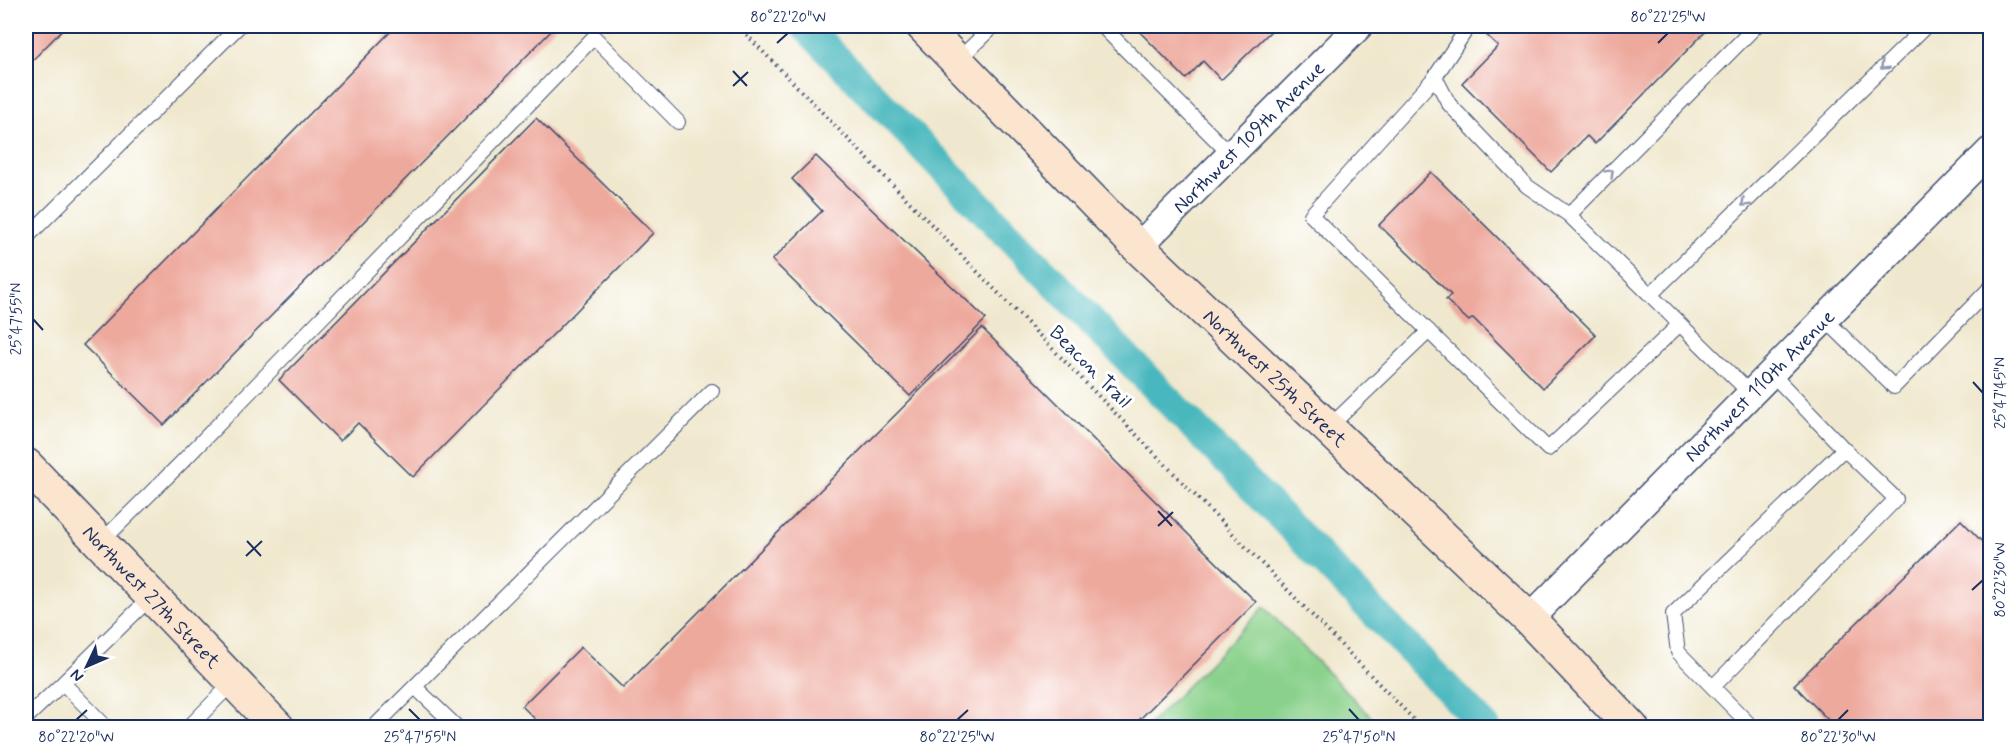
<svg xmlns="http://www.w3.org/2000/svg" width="2016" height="753" viewBox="0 0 2016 753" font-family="Mynerve,sans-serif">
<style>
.pitch{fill:#8ad18b;stroke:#528074;stroke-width:1.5}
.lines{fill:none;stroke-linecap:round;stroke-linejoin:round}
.canal{stroke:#48b8be;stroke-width:30}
.building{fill:#eea99d}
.lane-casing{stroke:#3b4b6f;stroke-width:16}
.street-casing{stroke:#3b4b6f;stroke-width:30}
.secondary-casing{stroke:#3b4b6f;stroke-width:36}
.path{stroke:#3b4b6f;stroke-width:4;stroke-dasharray:1.5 4.5;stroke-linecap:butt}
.lane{stroke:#fff;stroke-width:14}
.street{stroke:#fff;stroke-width:27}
.secondary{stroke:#fbe5cf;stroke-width:33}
.oneway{stroke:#8d97ae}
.ticks{fill:none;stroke:#1b2f5e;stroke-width:2}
.labels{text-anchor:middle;stroke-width:6;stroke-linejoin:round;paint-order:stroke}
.street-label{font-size:20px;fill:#1b2f5e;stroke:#fff}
.neatline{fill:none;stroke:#1b2f5e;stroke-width:2}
.ticks-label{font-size:15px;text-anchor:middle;fill:#1b2f5e}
</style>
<rect width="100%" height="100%" fill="#fff"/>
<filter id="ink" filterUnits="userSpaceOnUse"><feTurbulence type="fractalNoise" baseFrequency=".0167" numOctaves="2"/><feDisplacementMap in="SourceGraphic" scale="12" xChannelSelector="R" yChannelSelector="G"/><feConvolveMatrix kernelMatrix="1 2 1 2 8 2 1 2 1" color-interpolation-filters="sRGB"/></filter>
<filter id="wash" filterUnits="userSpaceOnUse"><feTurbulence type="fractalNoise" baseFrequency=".008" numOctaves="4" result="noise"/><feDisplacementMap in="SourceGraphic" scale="24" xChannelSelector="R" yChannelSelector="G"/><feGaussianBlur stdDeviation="1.35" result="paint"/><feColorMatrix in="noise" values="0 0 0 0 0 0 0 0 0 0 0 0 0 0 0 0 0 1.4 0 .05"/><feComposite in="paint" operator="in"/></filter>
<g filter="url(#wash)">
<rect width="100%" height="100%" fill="#f0e8ce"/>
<path class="pitch" d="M1264,607l117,120h-234z"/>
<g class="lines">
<path class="canal" d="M805,26l681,702"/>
</g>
<g id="blocks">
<path class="building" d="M26,26h40l-40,41z
M396,26h160l-392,399 -81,-80z
M1134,26h142l-55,54 -18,-19 -17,18z
M1477,26h234l-116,118 -8,-8 -36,36 -89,-89 36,-37z
M536,118l117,115 -240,244 -55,-54 -18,18 -61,-61z
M816,156l170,163 -76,77 -138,-136 50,-49 -30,-32z
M1431,172l165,163 -53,53 -70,-70 -4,3 -23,-21 5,-5 -72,-70z
M982,328l274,274 -125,126h-587l-22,-22 59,-59 42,41z
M1961,520l29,30v178h-154l-42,-43z"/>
</g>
</g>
<g filter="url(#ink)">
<use href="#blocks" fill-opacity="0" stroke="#3b4b6f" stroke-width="1.5"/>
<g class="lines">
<defs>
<path id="lane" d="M1102,26l129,129
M1467,26l1,1 -33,50 14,27 78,82 42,29 182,179
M957,61l36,-35
M1435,77l-124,138 237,234 132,-125
M1569,215l187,-189
M26,238l213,-212
M1650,295l276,-269
M1825,319l69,68 96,-99
M1327,429l102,-98
M101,542l78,-77 415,-428 84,85
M415,687l43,41
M1713,687l183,-188 -52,-50
M26,718l37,-35
M107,728l-44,-45 89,-87
M188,728l46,-47
M373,728l339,-337
M1753,728l-75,-76 -5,-38 171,-165 -73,-76"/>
<g id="street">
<path id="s1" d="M1138,247l221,-221"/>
<path id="s2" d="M1529,619l461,-468"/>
</g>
<g id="secondary">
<path id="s3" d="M923,26l215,221 391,372 103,109"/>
<path id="s4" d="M26,465l252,263"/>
</g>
</defs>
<use href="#lane" class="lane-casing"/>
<use href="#street" class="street-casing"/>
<use href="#secondary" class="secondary-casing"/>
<path class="path" d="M738,26l684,702"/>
<use href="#lane" class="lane"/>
<use href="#street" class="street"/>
<use href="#secondary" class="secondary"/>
</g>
<defs><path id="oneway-chevron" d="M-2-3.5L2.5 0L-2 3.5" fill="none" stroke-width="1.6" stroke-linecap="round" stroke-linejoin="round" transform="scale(1.5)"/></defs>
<g class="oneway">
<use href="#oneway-chevron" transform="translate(1884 66) rotate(136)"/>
<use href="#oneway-chevron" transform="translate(1610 173) rotate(-45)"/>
<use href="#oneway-chevron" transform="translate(1745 203) rotate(136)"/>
</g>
</g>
<path class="ticks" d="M777,43l11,-10M1658,43l10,-10M733,71l14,15M733,86l15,-14M33,319l10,11M1973,382l10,11M1158,511l14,15M1158,526l15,-14M247,541l14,15M246,556l16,-15M1972,590l11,-10M409,709l11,11M1349,709l10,11M76,720l11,-10M957,720l11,-10M1838,720l10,-10"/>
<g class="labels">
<g class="street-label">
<text dy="7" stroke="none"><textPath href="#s1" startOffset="156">Northwest 109th Avenue</textPath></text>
<text transform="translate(1091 366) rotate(45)" y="7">Beacon Trail</text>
<text dy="7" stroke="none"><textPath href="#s3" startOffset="498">Northwest 25th Street</textPath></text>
<text dy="7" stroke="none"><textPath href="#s2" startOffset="328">Northwest 110th Avenue</textPath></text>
<text dy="7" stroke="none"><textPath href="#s4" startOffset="182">Northwest 27th Street</textPath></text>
</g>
</g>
<rect width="2016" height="753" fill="none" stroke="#fff" stroke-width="66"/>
<g transform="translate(87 666) rotate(226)" stroke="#ffffff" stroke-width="4.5" paint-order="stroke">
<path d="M0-4.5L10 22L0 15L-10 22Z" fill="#1b2f5e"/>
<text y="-9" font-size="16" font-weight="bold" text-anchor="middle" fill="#1b2f5e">N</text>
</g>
<rect x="33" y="33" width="1950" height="687" class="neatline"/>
<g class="ticks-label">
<text x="788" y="22">80°22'20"W</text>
<text x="1668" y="22">80°22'25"W</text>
<text transform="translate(16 319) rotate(-90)" y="5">25°47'55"N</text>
<text transform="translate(2000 393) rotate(-90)" y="5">25°47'45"N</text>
<text transform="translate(2000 580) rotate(-90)" y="5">80°22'30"W</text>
<text x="76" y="742">80°22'20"W</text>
<text x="420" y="742">25°47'55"N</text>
<text x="957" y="742">80°22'25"W</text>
<text x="1359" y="742">25°47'50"N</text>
<text x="1838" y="742">80°22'30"W</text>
</g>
</svg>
